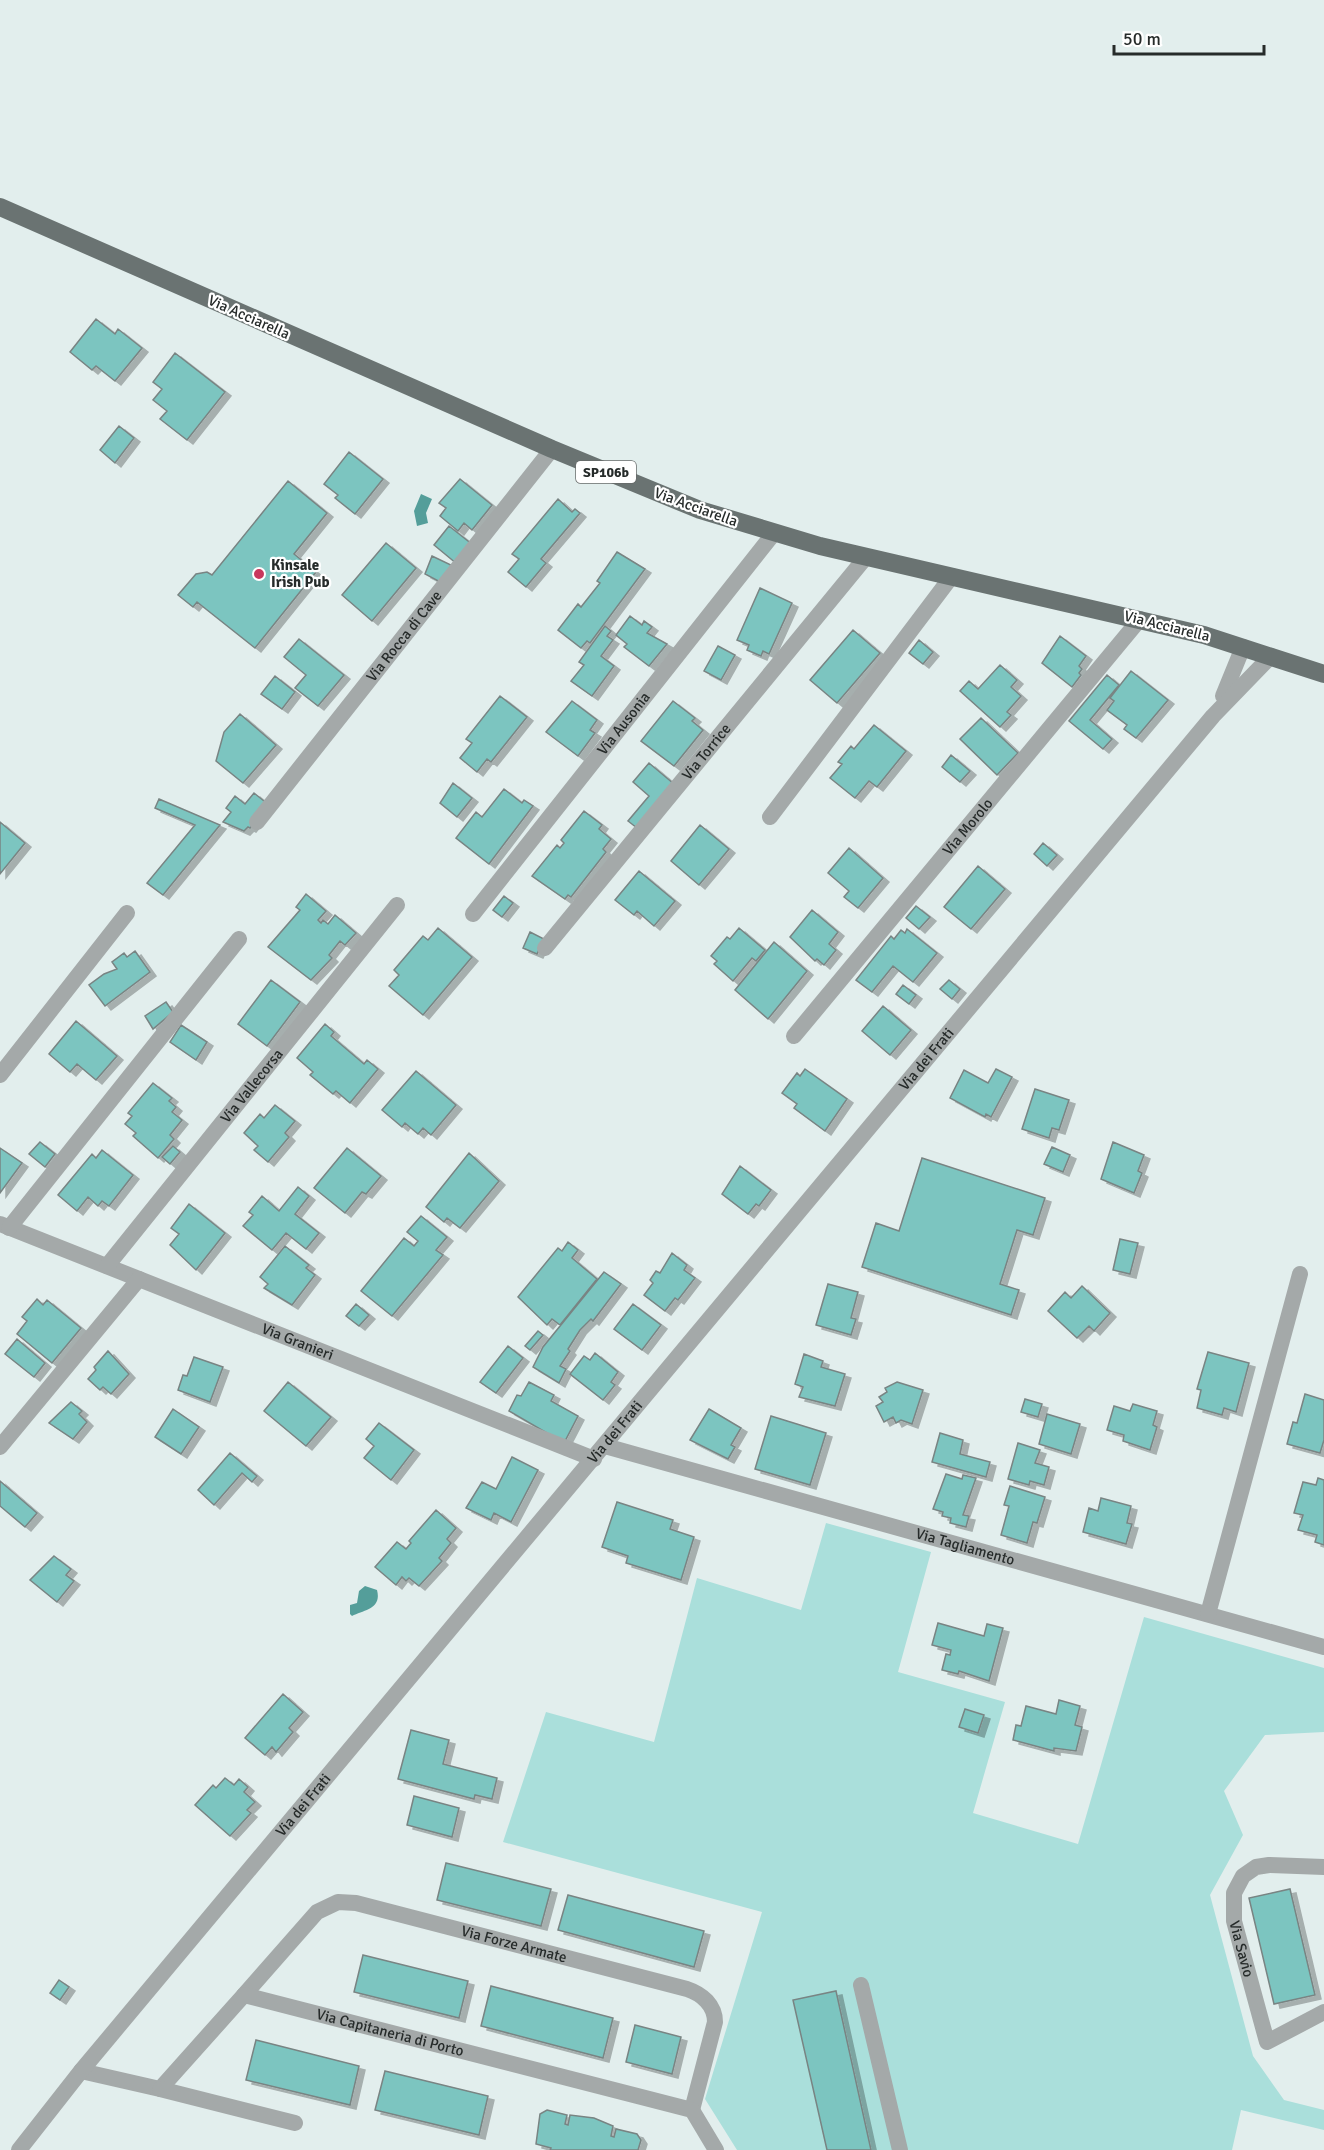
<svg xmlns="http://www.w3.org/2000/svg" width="1324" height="2150" viewBox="0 0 1324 2150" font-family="Signika,sans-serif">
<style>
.green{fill:#aadfdb}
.water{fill:#549e9a}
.building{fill:#7bc5c0;stroke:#798483;stroke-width:1.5;filter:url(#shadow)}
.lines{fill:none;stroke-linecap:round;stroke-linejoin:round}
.minor{stroke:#a4a9a9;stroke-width:16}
.primary{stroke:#6a7372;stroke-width:18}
.poi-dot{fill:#c8385d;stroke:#fff;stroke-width:2}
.labels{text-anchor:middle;stroke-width:4.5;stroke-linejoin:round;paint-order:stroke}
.shield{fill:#fff;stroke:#676b6a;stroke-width:1.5}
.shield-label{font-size:14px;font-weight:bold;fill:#262b2a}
.street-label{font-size:15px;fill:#262b2a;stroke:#fff}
.poi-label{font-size:15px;font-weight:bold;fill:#262b2a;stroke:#fff;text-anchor:start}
</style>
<defs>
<filter id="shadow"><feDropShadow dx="6" dy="4" stdDeviation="0" flood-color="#0004"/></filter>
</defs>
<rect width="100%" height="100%" fill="#e2eeed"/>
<path class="green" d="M826,1523l105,29 -33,120 107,30 -32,111 105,31 66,-227 180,51v64l-59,3 -41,56 19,44 -33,60 43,161 31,44 40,10v20l-83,-20 -9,40h-495l-32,-51 57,-187 -259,-70 43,-130 108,30 43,-164 104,32z"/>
<path class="water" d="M421,494l11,5 -6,14 2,10 -11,3 -3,-15z
M365,1586l12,4c5,19 -13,20 -25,26l-2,-2v-9l7,-2 2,-12z"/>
<path class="building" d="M96,319l19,15 3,-5 24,19 -27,33 -19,-15 -4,4 -22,-18z
M175,353l50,39 -38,48 -27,-21 7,-8 -14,-11 9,-11 -9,-7z
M119,426l15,12 -19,25 -15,-13z
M349,452l34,27 -28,35 -20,-16 3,-3 -14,-11z
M460,479l32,26 -20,25 -8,-7 -6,8 -18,-15 6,-8 -7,-5z
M288,481l39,32 -33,41 22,18 -61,76 -58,-46 -4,5 -15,-12 18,-21 11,-2 5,3z
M558,499l14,13 3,-3 5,4 -39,46 5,4 -20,24 -18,-15 11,-13 -7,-5z
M449,526l24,19 -16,19 -23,-19z
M386,543l30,25 -44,53 -30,-26z
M617,552l28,17 -55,74 -3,-2 -6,7 -23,-18 20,-26 3,3 19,-24 -3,-2z
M432,556l19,9 -9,18 -17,-9z
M760,588l32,15 -23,51 -6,-3 -2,5 -14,-6 2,-5 -12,-5z
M630,616l12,9 2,-4 8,6 -5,6 20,11 -18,22 -25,-19 3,-3 -11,-9z
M605,626l6,5 -4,5 6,4 -12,16 13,10 -22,30 -21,-15 13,-16 -5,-3z
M853,630l27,23 -43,50 -27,-23z
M1060,636l26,20 -7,10 3,3 -3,4 2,2 -9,12 -30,-24z
M299,639l45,36 -26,31 -23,-18 11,-13 -22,-18z
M919,640l14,12 -10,12 -14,-11z
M718,646l17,9 -14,25 -17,-9z
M1000,665l17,15 -6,7 10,9 -14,16 4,3 -11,12 -40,-36 9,-10 9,8z
M1131,671l37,29 -32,38 -12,-9 3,-4 -20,-15 7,-9 -4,-3z
M1107,675l12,10 -29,35 22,19 -9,10 -34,-28z
M275,676l20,16 -13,17 -21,-15z
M500,696l27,21 -36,45 -4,-3 -10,13 -17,-14 12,-15 -6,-4z
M572,701l25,19 -7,10 5,3 -17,23 -32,-24z
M673,701l22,17 -3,3 11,9 -29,36 -33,-25z
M240,714l36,31 -33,38 -27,-22 8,-29z
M981,718l37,35 -21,22 -37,-36z
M874,725l32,26 -29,36 -8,-6 -14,17 -25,-20 12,-14 -4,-2 13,-16 3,3z
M951,755l19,16 -10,11 -18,-15z
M649,763l25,21 -37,44 -9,-7 21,-25 -16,-14z
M453,783l19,15 -15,19 -17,-14z
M504,789l18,14 2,-3 9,6 -44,58 -33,-26 20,-26 6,5z
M254,793l15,12 -19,23 -2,-1 -4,4 -21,-9 8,-10 -5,-4 9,-12 10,8z
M159,799l61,26 -57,70 -16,-12 48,-58 -40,-17z
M584,811l18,14 -3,4 12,10 -8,10 3,3 -35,45 -3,-2 -3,4 -33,-23 25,-31 3,3 4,-5 -3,-3z
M0,822l25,21 -25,31z
M700,825l29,24 -30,36 -28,-24z
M1043,843l14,12 -10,11 -13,-12z
M849,848l34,30 -25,30 -14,-11 5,-6 -21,-18z
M978,866l27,23 -34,40 -27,-22z
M639,871l36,30 -21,25 -17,-15 -3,4 -19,-15z
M306,894l20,17 -8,9 3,3 2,-3 5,4 7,-9 21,18 -11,12 -5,-4 -11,14 3,3 -21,22 -43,-33 32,-37 -4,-3z
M504,896l9,7 -11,14 -9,-7z
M916,906l14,11 -11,12 -13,-11z
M812,910l26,22 -9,12 7,6 -12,15 -7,-6 -2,2 -25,-24z
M438,928l34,29 -49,58 -34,-29 10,-11 -5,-5 29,-34 5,4z
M739,928l26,22 -9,11 -4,-3 -19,23 -19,-17 3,-3 -6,-5 16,-19 3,2z
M907,929l30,24 -24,29 -20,-16 -21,26 -16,-12 35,-44 3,3 7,-9 4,3z
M530,932l14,7 -7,15 -14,-6z
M774,942l33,29 -39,48 -33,-29z
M135,951l15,21 -45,34 -16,-21 15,-11 13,-5 -5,-7 12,-9 3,4z
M271,980l29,22 -33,44 -29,-22z
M949,980l11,9 -8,10 -12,-10z
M903,985l13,10 -7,9 -13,-10z
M166,1002l7,10 -20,17 -8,-13z
M883,1006l28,24 -21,25 -28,-24z
M76,1021l41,35 -21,24 -19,-16 -7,8 -21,-18z
M325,1024l9,8 -3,4 33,28 3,-4 11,9 -28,34 -14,-12 -3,3 -23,-19 3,-3 -16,-14z
M181,1025l26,17 -11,18 -26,-18z
M805,1069l42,30 -22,32 -31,-23 3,-4 -15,-11 15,-20 3,3z
M996,1069l16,8 -21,40 -5,-3 -1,3 -35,-19 14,-28 24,13z
M416,1071l40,34 -25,30 -8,-7 -5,6 -13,-11 -3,4 -20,-17z
M153,1083l19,15 -3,3 7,6 -4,5 10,8 -12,15 4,4 -16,19 -25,-22 3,-3 -11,-9 7,-8 -4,-3z
M1035,1089l34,11 -10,30 -7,-2 -3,10 -27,-9z
M275,1105l20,16 -10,12 4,4 -21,25 -14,-12 4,-4 -14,-13 16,-19 4,4z
M40,1142l15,12 -10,13 -16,-13z
M1113,1142l31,13 -6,16 4,2 -8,20 -33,-14z
M173,1146l7,6 -10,12 -8,-7z
M1052,1147l18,8 -7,17 -19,-8z
M0,1148l22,15 -22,30z
M347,1148l34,28 -15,18 -4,-2 -17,21 -31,-25z
M102,1150l31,25 -24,31 -7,-5 -4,5 -10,-9 -11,14 -19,-16 34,-41 4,4z
M469,1153l30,28 -39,47 -13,-10 -3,4 -18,-15z
M922,1158l123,40 -12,37 -16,-5 -17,54 19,6 -8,25 -149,-48 14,-44 23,8z
M740,1166l31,24 -12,16 -3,-2 -8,10 -26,-20z
M298,1187l11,9 -14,18 24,19 -13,16 -20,-16 -14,17 -29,-24 10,-11 -4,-3 13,-16 17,15z
M189,1204l36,29 -29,37 -26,-25 9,-11 -8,-6z
M421,1216l26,21 -11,13 7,5 -51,61 -31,-25 43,-53 10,8 4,-5 -11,-9z
M1120,1239l18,4 -8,31 -17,-4z
M568,1242l10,8 -6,8 25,21 -37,46 -8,-6 -5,6 -29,-28 40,-49 4,3z
M285,1246l24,19 -3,3 9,7 -23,30 -28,-17 4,-4 -8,-7z
M672,1253l15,12 -3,5 11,8 -17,22 -3,-2 -10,13 -21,-16 9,-12 -3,-3 6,-9 4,2z
M604,1272l17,12 -28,37 -2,-2 -11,11 -12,19 2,2 -10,15 6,3 -7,14 -26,-16 10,-20z
M828,1284l30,8 -7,26 5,1 -5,16 -35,-10z
M1082,1286l28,27 -16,18 -5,-5 -12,12 -29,-27 17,-19 6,6z
M37,1299l6,6 4,-5 34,28 -29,35 -35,-29 10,-13 -5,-4z
M356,1304l13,11 -10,11 -13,-10z
M633,1304l28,21 -19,25 -28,-21z
M538,1331l5,4 -13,15 -5,-4z
M17,1339l28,24 -11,14 -29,-23z
M508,1346l15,12 -27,35 -16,-11z
M108,1351l21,23 -18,20 -8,-7 -3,3 -12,-11 8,-9 -2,-3z
M1208,1352l41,11 -13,49 -12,-4 -2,7 -25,-7 4,-18 -4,-1z
M595,1353l23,19 -7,10 4,3 -12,15 -33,-26 14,-18 6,4z
M804,1354l19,7 -2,6 24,7 -10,32 -36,-9 4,-10 -8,-3z
M194,1357l29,10 -13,35 -32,-12 5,-15 4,1z
M288,1382l43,35 -25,29 -42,-35z
M529,1382l25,13 -3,6 27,15 -14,27 -55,-32 8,-16 4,1z
M897,1382l26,8 -11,34 -11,-4 -5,3 -3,-6 -9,5 -8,-16 7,-4 -4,-5 8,-5 -2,-4z
M1305,1394l19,6v40l-4,13 -33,-9 6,-22 4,1z
M1025,1399l17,5 -4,13 -17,-5z
M71,1402l11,9 -3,3 8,8 -14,17 -24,-16z
M1133,1404l24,7 -4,14 4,2 -7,23 -27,-9 1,-6 -17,-5 7,-24 16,5z
M173,1409l26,18 -18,27 -26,-17z
M709,1409l32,19 -10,17 4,2 -7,12 -38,-19z
M1047,1414l33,10 -9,30 -32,-10z
M771,1416l55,17 -16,52 -55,-16z
M379,1423l35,27 -23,30 -27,-22 10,-12 -8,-7z
M940,1433l23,7 -3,14 30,8 -4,15 -54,-15z
M1018,1443l22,7 -5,13 14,4 -5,18 -14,-4 -1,4 -21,-6z
M230,1453l27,23 -5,6 -10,-9 -28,32 -16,-15z
M512,1457l26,13 -27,52 -17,-9 -3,7 -25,-12 16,-26 14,7z
M946,1474l16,5 1,-4 13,3 -13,37 6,1 -3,11 -16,-4 1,-5 -9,-2 1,-4 -10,-3z
M1318,1478l6,2v65l-9,-3 2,-7 -19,-5 5,-15 -9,-2 9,-31 13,3z
M0,1481l37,32 -12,14 -25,-21z
M1010,1486l35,11 -8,26 -4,-1 -6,21 -26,-8 8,-29 -5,-1z
M1101,1498l30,8 -4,17 5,1 -6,20 -43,-12 6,-24 9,3z
M617,1502l56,18 -3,9 24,8 -13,43 -55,-17 2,-7 -26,-9z
M436,1510l20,18 -9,11 4,4 -12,15 3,3 -23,25 -10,-8 -3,3 -4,-4 -6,8 -21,-18 22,-25 9,7 5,-6 -2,-2z
M54,1556l17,13 -5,6 8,6 -17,21 -27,-22z
M938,1623l46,13 3,-12 16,4 -14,53 -30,-10 -1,3 -16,-4 4,-16 4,1 1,-5 -19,-5z
M283,1694l20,18 -14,16 4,4 -17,20 -4,-5 -7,8 -20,-17z
M1059,1700l21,6 -5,19 7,2 -6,24 -22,-3v3l-41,-11 3,-15 5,1 5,-20 30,8z
M965,1709l19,6 -6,18 -19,-6z
M411,1730l38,10 -6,24 54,14 -5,21 -17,-4 -1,4 -76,-20z
M225,1778l9,7 5,-6 9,8 -4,5 11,10 -8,8 4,3 -21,23 -35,-31 18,-20 3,3z
M414,1796l45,12 -7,29 -45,-12z
M446,1863l105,26 -10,37 -104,-26z
M1290,1889l25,106 -41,9 -25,-106z
M568,1895l136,36 -10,36 -136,-37z
M363,1955l105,26 -9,37 -105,-26z
M59,1980l10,7 -9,13 -10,-7z
M491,1986l122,32 -10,40 -122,-32z
M836,1991l35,159h-44l-34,-150z
M635,2025l46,12 -9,37 -46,-12z
M256,2040l103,26 -9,39 -104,-25z
M385,2071l103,25 -9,39 -104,-25z
M547,2110l20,5 -2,9 3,1 2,-10 24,3 19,8 -2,10 3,1 2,-8 21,5 4,6 -3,10h-88l1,-2 -15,-4 4,-30z"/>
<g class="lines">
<g class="minor">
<path d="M1223,696l20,-49"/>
<path d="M770,817l182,-241"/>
<path id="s1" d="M257,822l295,-373"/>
<path id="s2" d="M473,914l301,-381"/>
<path id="s3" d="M545,948l321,-391"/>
<path id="s4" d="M794,1036l346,-417"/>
<path d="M0,1075l127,-162"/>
<path id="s5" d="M0,1224l594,235"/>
<path d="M9,1228l230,-289"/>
<path id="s6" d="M107,1266l290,-361"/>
<path id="s7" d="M605,1446l719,201"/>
<path d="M0,1447l139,-168"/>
<path d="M1208,1614l92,-340"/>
<path id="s8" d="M1324,1867l-55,-2 -13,2 -13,9 -9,17v28l33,121 57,-30"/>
<path d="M861,1985l39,165"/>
<path id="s9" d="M244,1995l73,-83 21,-10 18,1 331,86c15,5 28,16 28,33l-23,88"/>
<path id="s10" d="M81,2071l79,18 84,-94 448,115 24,40"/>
<path d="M160,2089l135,34"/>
<path id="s11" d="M19,2150l62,-79 1132,-1355 58,-60"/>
</g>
<path class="primary" d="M0,207l552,242 148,61 120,36 384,89 120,39"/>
</g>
<circle class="poi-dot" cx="259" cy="574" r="6"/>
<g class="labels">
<rect class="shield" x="576" y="461" width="60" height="22" rx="4.5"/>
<g class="shield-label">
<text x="606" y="477">SP106b</text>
</g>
<g class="street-label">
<text transform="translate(249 317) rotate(24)" y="5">Via Acciarella</text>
<text transform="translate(696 507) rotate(20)" y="5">Via Acciarella</text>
<text transform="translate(1167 626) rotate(14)" y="5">Via Acciarella</text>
<text dy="5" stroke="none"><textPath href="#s1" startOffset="237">Via Rocca di Cave</textPath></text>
<text dy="5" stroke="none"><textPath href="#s2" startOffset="243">Via Ausonia</textPath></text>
<text dy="5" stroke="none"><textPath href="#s3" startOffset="254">Via Torrice</textPath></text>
<text dy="5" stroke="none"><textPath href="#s4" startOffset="272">Via Morolo</textPath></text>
<text dy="5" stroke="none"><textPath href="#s11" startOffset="1419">Via dei Frati</textPath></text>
<text dy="5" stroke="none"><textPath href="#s6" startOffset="231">Via Vallecorsa</textPath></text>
<text dy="5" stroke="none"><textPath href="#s5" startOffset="320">Via Granieri</textPath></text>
<text dy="5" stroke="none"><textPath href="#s11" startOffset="933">Via dei Frati</textPath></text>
<text dy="5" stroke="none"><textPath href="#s7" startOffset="374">Via Tagliamento</textPath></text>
<text dy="5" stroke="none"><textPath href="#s11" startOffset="447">Via dei Frati</textPath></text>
<text dy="5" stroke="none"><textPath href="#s9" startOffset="315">Via Forze Armate</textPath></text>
<text dy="5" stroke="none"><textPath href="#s8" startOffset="160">Via Savio</textPath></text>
<text dy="5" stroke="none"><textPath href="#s10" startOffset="358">Via Capitaneria di Porto</textPath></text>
</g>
<g class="poi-label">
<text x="271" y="570">Kinsale<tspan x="271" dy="17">Irish Pub</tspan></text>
</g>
</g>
<path d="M1114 45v9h150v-9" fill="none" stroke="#262b2a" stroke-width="3"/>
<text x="1123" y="45" font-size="18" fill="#262b2a" stroke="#ffffff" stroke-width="4.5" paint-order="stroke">50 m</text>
</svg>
